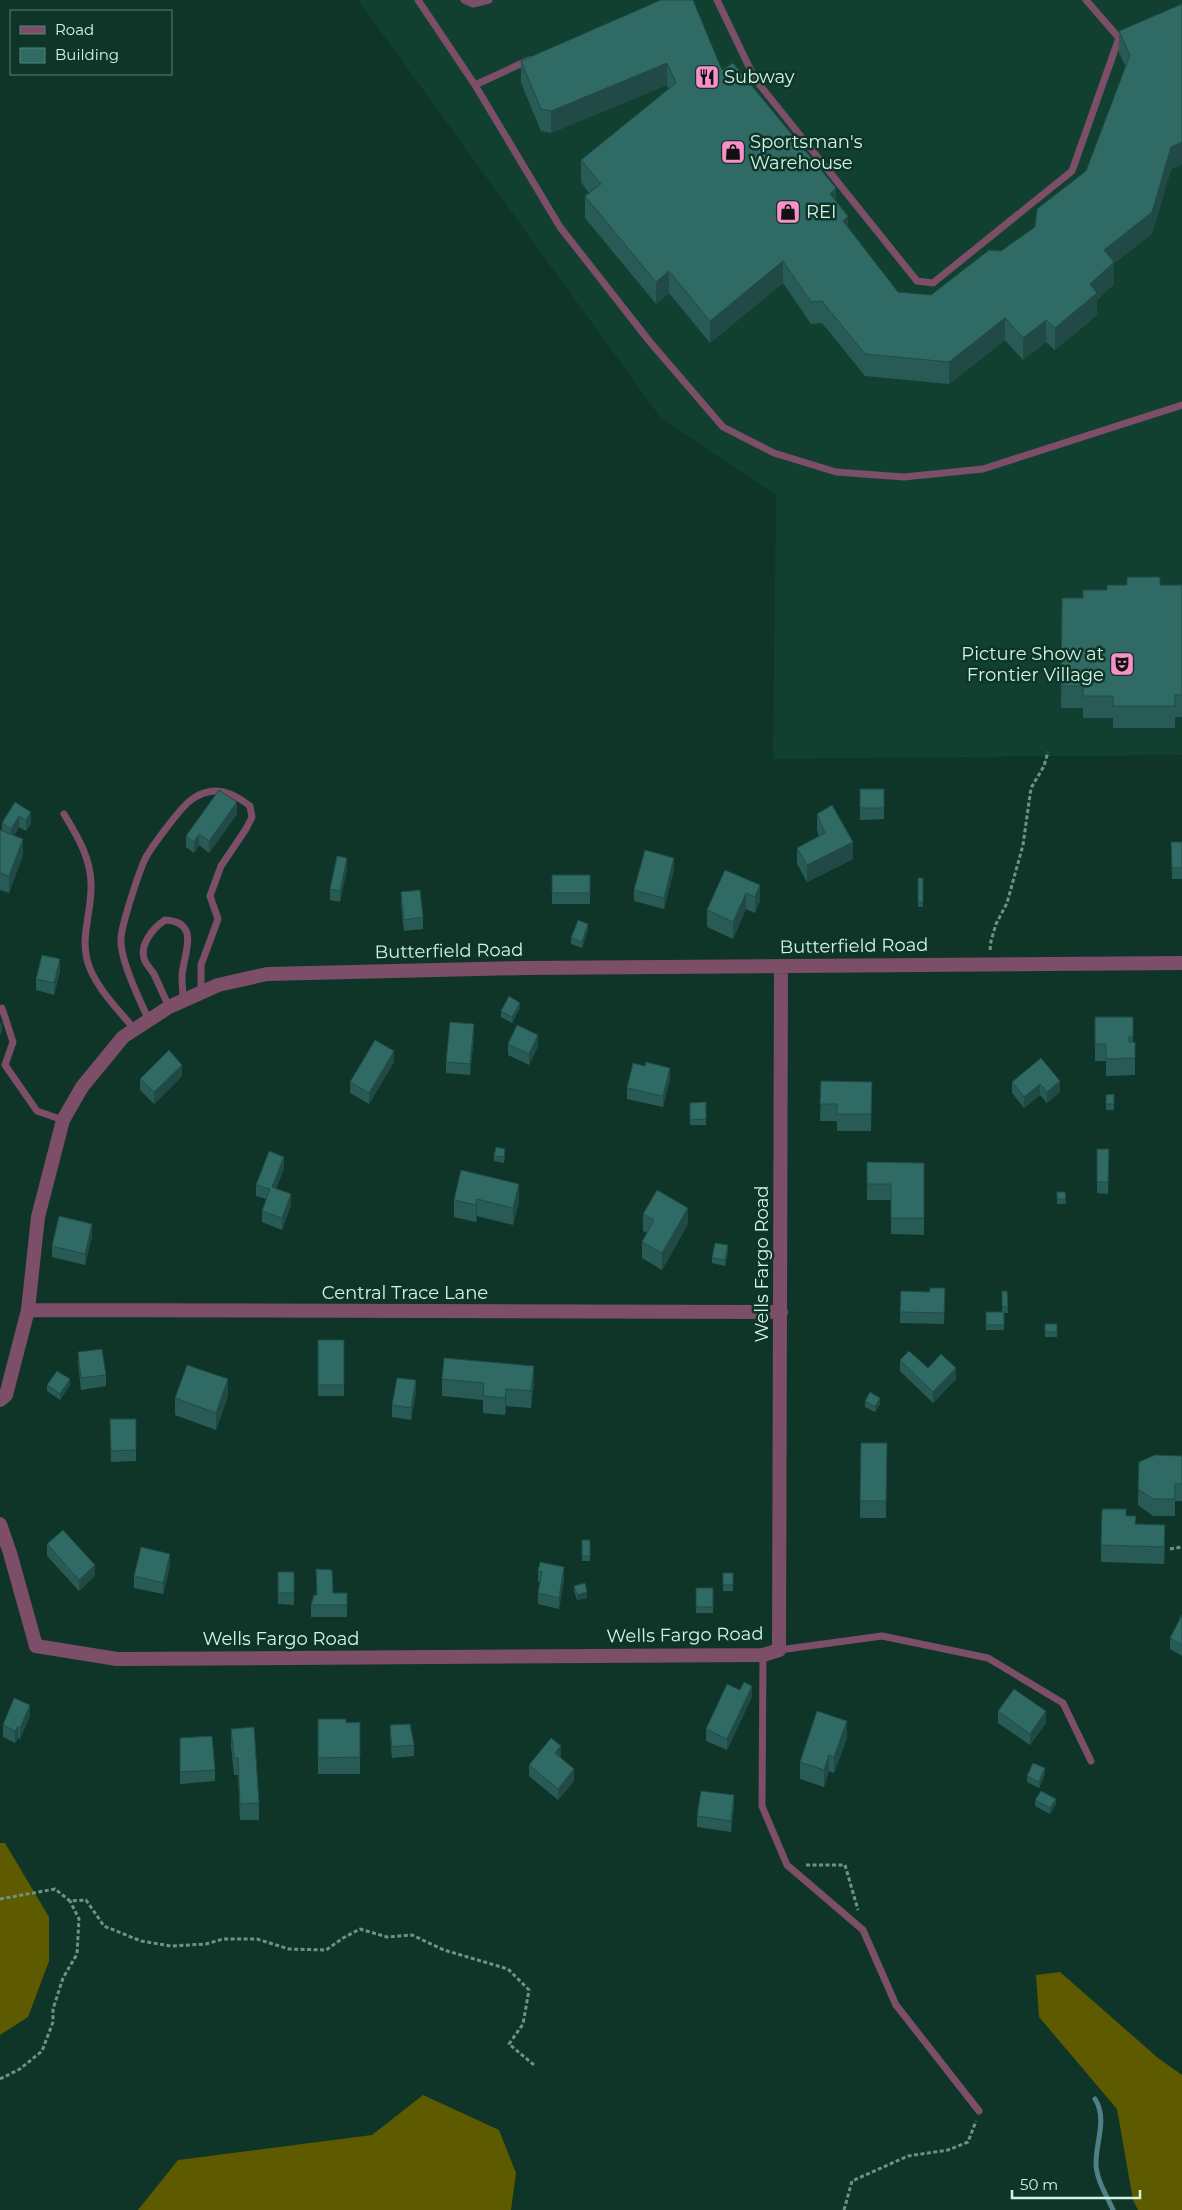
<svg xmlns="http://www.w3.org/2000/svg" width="1182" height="2210" viewBox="0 0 1182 2210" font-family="Montserrat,sans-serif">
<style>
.built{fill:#114030}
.grass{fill:#5e5a00}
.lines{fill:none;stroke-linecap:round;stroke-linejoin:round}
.stream{stroke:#507f87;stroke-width:5}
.path{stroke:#6d9384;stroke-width:3;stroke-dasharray:4 2.5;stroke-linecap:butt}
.lane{stroke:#7c4e67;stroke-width:7}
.street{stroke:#7c4e67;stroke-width:14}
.wall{fill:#285b56}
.shaded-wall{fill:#214a46}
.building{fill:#2f6a64;stroke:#214a46}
.labels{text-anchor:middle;stroke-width:5;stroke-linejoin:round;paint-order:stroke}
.poi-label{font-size:18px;fill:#d1f5e5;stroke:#0e3528;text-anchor:start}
.street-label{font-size:18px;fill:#d1f5e5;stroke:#0e3528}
</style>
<rect width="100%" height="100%" fill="#0e3528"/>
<path class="built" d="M358,0h824v755l-409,4 3,-264 -116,-78z"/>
<path class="grass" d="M0,1843h5l44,74v44l-21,56 -28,18z
M1060,1972l98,86 24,17v135h-44l-5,-10 -16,-91 -78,-92 -3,-42z
M423,2095l76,35 17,43 -5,37h-373l40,-50 194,-25z"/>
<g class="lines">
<path class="stream" d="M1095,2099c13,20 0,45 1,66 1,16 11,31 17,45"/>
<path class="path" d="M990,950l1,-9 5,-17 11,-21 16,-58 8,-57 13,-22 4,-14
M1170,1549l12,-2
M806,1865h39l13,45
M0,1899l55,-10 15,12 16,-1 18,26 37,15 30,5 35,-2 17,-5h34l32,10 37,1 17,-12 17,-9 27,8 25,-2 32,15 64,19 21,21 -6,34 -14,20 25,21
M0,2079l20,-10 22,-18 11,-29v-13l10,-31 14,-24 2,-35 -9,-18
M844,2210l8,-29 56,-25 40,-6 20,-8 8,-21"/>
<path class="lane" d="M418,0l57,85 85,142 90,115 73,85 51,26 62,19 68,5 79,-8 199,-64
M464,0l9,4 16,-4
M717,0l38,79 162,202 16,2 139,-112 47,-133
M1086,0l33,38 4,-1
M475,85l54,-25
M64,814c14,23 28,46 27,74 0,25 -10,48 -4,72 7,26 31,49 48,70
M169,1007c-5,-11 -10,-22 -15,-33 -3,-4 -7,-9 -9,-13 -7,-15 8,-33 20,-41 37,2 18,35 17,56 0,8 1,16 1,24
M2,1008l11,34 -8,23 32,46 26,9
M149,1021c-9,-21 -30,-62 -28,-84 2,-16 18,-66 25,-80 7,-12 35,-50 45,-57 4,-3 12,-7 17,-8 16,-4 30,5 42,14l2,11 -6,12 -25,37 -11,30 8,23 -17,46v28
M779,1650l103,-14 106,22 75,45 28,58
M763,1655l-1,151 25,59 76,65 33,75 83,106"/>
<path class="street" d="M28,1310l753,2
M0,1400l6,-5 22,-85 10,-93 25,-97 19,-33 41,-50 46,-30 49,-22 49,-11 257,-6 658,-5
M0,1524l10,29 26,93 81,13 646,-4 16,-5 2,-684"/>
</g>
<path class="wall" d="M661,0l175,201 12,27 50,64 33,3 70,-44 34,-24 51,-56 40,-104 -7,-14v-22l63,-27v160l-11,5 -19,65 -38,29v21l-17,16v15l-42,35 -9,-8 -23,18 -18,-20 -56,44 -84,-8 -43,-53 -11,1 -28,-41 -73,60 -41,-50 -13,11 -71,-86v-22l4,-3 -8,-11v-22l88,-71 -2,-4 -116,48 -10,-2 -20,-48v-22z
M1160,585h22v132h-7v11h-62v-10h-30v-10h-22l1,-110h21l24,-8z
M860,789h24v30l-24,1z
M15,802l16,22 -5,7 -7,-4 -5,8 9,20 -14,38 -9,-3v-60h2v-7z
M237,814l-28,39 -10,-8 -5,8 -8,-6v-11z
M817,814l36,45 -46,23 -10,-18v-16l22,-12 -2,-5z
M1171,842h11v37h-10z
M347,869l-7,33 -10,-2v-11z
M674,869l-10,40 -30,-8v-11z
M725,870l35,31 -5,12 -9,-4 -13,30 -26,-12v-17z
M552,875h38v29h-38z
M918,878h5v29h-5z
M401,892l22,25v12l-19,2 -3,-27z
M588,930l-6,18 -11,-4v-6z
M60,971l-6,24 -18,-5v-11z
M520,1008l-8,15 -11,-6v-6z
M1095,1017h38v25h2v33l-29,1v-15h-11z
M474,1035l-4,40 -24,-2v-11z
M508,1044l30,2 -9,19 -21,-10z
M1041,1058l19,34 -13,11 -7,-8 -16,13 -12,-15v-11z
M394,1062l-25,42 -19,-11v-11z
M182,1076l-28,28 -14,-14v-11z
M670,1079l-7,28 -36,-8v-11z
M821,1081l51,1 -1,49h-34v-10h-17z
M1114,1094v16h-8v-15z
M706,1102v23h-16v-22z
M1097,1149l12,12 -1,33 -11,-1z
M505,1154l-1,9 -10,-2v-5z
M867,1162l57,1v72l-33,-1v-34h-24z
M284,1168l-8,21 15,16 -9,25 -20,-8v-11l4,-12 -10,-3v-11z
M461,1170l58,31 -6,24 -36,-9 -1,6 -22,-5v-17z
M1057,1192h8l1,12h-9z
M643,1214l45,10 -26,46 -20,-12v-16l5,-9 -4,-2z
M92,1236l-7,29 -33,-8v-11z
M728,1251l-3,15 -13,-3v-5z
M945,1288l-1,36 -44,-1 1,-32 28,1z
M1002,1291h5l1,22h-4v17h-18v-18h16z
M1045,1324h12v13h-12z
M318,1340h26v56h-26z
M78,1352l28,23v11l-25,4 -3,-27z
M900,1360l56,19 -23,24 -33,-32z
M442,1379l92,4 -3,25 -25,-2 -1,9 -22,-2v-13l-41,-4z
M47,1385h23l-10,15 -13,-9z
M416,1392l-5,28 -19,-3v-12z
M228,1396l-12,34 -41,-15v-17z
M865,1401l15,3 -5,8 -10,-5z
M110,1419h26v42l-25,1z
M861,1443h26l-1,75h-26z
M1182,1456v45h-7v15h-22l-15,-11 1,-43z
M1126,1516l10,8 29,17 -1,23 -63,-2v-17z
M582,1540h8v21h-8z
M47,1544l48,32 -16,15 -32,-35z
M170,1566l-7,28 -29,-6v-12z
M538,1571l26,8 -5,30 -21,-5v-11l2,-11h-2z
M278,1572h16v33l-16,-1z
M723,1573h10v18h-10z
M574,1586l13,12 -10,2 -3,-9z
M696,1588h17v25h-17z
M333,1593l14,12v12h-36v-12z
M1182,1615v41l-12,-7v-11z
M740,1690l12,7 -25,53 -21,-9v-12z
M998,1711l48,12 -16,22 -32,-22z
M30,1716l-10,23 -2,-1 -3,5 -12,-6v-12z
M318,1719l28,4 14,34v17h-42z
M390,1725l24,20v11l-22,2 -2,-21z
M231,1729l28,74v17h-19l-2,-45h-4l-3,-29z
M180,1738l35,32v11l-35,3z
M847,1738l-13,35 -5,-2 -5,16 -24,-8v-17z
M561,1757v1l13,23 -16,19 -29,-24v-11z
M1045,1774l-6,14 -12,-6v-6z
M1035,1800l21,4 -6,10 -15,-8z
M734,1806l-3,26 -34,-5v-11z"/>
<path class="shaded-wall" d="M667,63v22l-116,48v-22z
M1182,142v22l-11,5 -19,65 -38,29v21l-17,16v15l-42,35v-22l35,-44 14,-34 67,-103z
M836,188v22l-6,-16z
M848,216v22l-5,-17z
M783,261v22l-73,60v-22z
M669,271v22l-13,11v-22z
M1005,318v22l-56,44v-22z
M1046,320v22l-23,18v-22z
M237,802v12l-28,39v-12z
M31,812v12l-5,7v-11z
M19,816v11l-8,13v-11z
M199,834v11l-5,8v-11z
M23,839v16l-14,38v-17z
M853,842v17l-46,23v-17z
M347,858v11l-7,33v-11z
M674,858v11l-10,40v-11z
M760,885v16l-5,12v-16z
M746,893v16l-13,30v-17z
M588,924v6l-6,18v-6z
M60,959v12l-6,24v-12z
M520,1003v5l-8,15v-6z
M2,1022v11l-2,1v-11z
M474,1024v11l-4,40v-11z
M538,1035v11l-9,19v-11z
M394,1051v11l-25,42v-11z
M182,1065v11l-28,28v-12z
M670,1068v11l-7,28v-11z
M1060,1081v11l-13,11v-11z
M1040,1084v11l-16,13v-11z
M284,1157v11l-12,30v-11z
M519,1184v17l-6,24v-17z
M291,1194v11l-9,25v-12z
M477,1199v17l-1,6v-17z
M688,1208v16l-26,46v-17z
M92,1224v12l-7,29v-11z
M728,1245v6l-3,15v-6z
M534,1366v17l-3,25v-17z
M956,1368v11l-23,24v-11z
M70,1379v6l-10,15v-6z
M228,1379v17l-12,34v-17z
M416,1380v12l-5,28v-12z
M506,1389v17l-1,9v-17z
M880,1398v6l-5,8v-5z
M170,1554v12l-7,28v-11z
M95,1565v11l-16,15v-11z
M564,1567v12l-5,30v-11z
M587,1592v6l-10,2v-5z
M752,1686v11l-25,53v-11z
M30,1705v11l-10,23v-11z
M1046,1711v12l-16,22v-11z
M847,1721v17l-13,35v-16z
M18,1726v12l-3,5v-12z
M561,1746v11l-6,8v-12z
M829,1755v16l-5,16v-17z
M1045,1768v6l-6,14v-6z
M574,1769v12l-16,19v-11z
M734,1795v11l-3,26v-11z
M1056,1799v5l-6,10v-6z"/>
<path class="building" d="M661,0h32l29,70 11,-7 103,125 -6,6 18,22 -5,5 55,71 33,3 58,-45 12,1 34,-24 2,-18 49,-38 44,-116 -11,-24 63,-27v138l-11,5 -19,65 -48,38 10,12 -24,22 7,9 -42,35 -9,-8 -23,18 -18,-20 -56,44 -84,-8 -43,-53 -11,1 -28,-41 -73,60 -41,-50 -13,11 -71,-86 16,-12 -20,-24 95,-77 -9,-20 -116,48 -10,-2 -20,-48z
M1127,577h33v8h22v110h-7v11h-62v-10h-30v-10h-22l1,-88h21v-8h24v-5h20z
M860,789h24v19h-24z
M219,790l18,12 -28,39 -10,-7 -5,8 -8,-6z
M15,802l16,10 -5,8 -7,-4 -8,13 -9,-6z
M832,805l21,37 -46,23 -10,-17 28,-15 -8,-19z
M0,830l23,9 -14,37 -9,-3z
M1171,842h11v26h-10z
M645,850l29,8 -10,40 -30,-8z
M337,856l10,2 -7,33 -10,-2z
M725,870l35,15 -5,12 -9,-4 -13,29 -26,-12z
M552,875h38v18h-38z
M918,878h5v24h-5z
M420,890l3,27 -19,3 -3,-28z
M578,920l10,4 -6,18 -11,-4z
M42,955l18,4 -6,24 -18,-4z
M509,996l11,7 -8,14 -11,-6z
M1095,1017h38v20h-4v5h6v16l-29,1v-15h-11z
M450,1022l24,2 -4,40 -24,-2z
M517,1025l21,10 -9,19 -21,-10z
M375,1040l19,11 -25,42 -19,-11z
M169,1050l13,15 -28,27 -14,-13z
M1041,1058l19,23 -13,11 -7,-8 -16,13 -12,-15z
M646,1062l24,6 -7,28 -36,-8 6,-25 12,3z
M821,1081l51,1 -1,32h-34v-10h-17z
M1114,1094v10h-8v-9z
M706,1102v17l-16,1v-17z
M496,1147l9,2 -1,8 -10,-1z
M1097,1149h12l-1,33h-11z
M269,1151l15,6 -12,30 19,7 -9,24 -20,-7 8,-22 -14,-4z
M867,1162l57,1v55h-33v-34h-24z
M461,1170l58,14 -6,24 -36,-9 -1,6 -22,-5z
M657,1190l31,18 -26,45 -20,-11 12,-22 -11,-6z
M1057,1192h8l1,7h-9z
M59,1216l33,8 -7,30 -33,-8z
M715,1243l13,2 -3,15 -13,-2z
M930,1288h15l-1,25 -44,-1 1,-21 28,1z
M1002,1291h5l1,16h-6z
M986,1312h18v13h-18z
M1045,1324h12v8h-12z
M318,1340h26v45h-26z
M102,1349l4,26 -25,3 -3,-26z
M909,1351l19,17 13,-14 15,14 -23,24 -33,-32z
M444,1358l90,8 -3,25 -25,-2 -1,9 -22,-2 1,-13 -42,-4z
M187,1365l41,14 -12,34 -41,-15z
M57,1371l13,8 -10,15 -13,-9z
M397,1378l19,2 -5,28 -19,-3z
M870,1392l10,6 -5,9 -10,-6z
M110,1419h26v31l-25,1z
M861,1443h26l-1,58h-26z
M1155,1455l27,1v28h-7v15h-22l-15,-10 1,-27z
M1102,1509h24v7h10l-1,8 30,1 -1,22 -63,-2z
M63,1530l32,35 -16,15 -32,-36z
M582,1540h8v16h-8z
M141,1547l29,7 -7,29 -29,-7z
M540,1562l24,5 -5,31 -21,-5 4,-21 -4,-1z
M316,1569l16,1 1,23h14v12h-36l3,-10h3z
M278,1572h16v21h-16z
M723,1573h10v12h-10z
M585,1583l2,9 -10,3 -3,-9z
M696,1588h17v19h-17z
M1182,1615v30l-12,-7z
M744,1682l8,4 -25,53 -21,-10 21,-45 13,6z
M1014,1689l32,22 -16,23 -32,-23z
M14,1698l16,7 -10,23 -2,-2 -3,5 -12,-6z
M817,1711l30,10 -13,36 -5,-2 -5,15 -24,-8z
M318,1719h28v4l14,-1v35l-42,1z
M410,1724l4,21 -22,2 -2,-22z
M254,1727l5,76 -19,1 -2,-46h-4l-3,-29z
M212,1736l3,34 -35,2v-34z
M551,1738l10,8 -6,7 19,16 -16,20 -29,-24z
M1033,1763l12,5 -6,14 -12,-6z
M701,1791l33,4 -3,26 -34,-5z
M1041,1791l15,8 -6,9 -15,-8z"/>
<defs>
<symbol id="restaurant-square" viewBox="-11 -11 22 22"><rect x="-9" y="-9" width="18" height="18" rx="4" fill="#f98fca" stroke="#0e3528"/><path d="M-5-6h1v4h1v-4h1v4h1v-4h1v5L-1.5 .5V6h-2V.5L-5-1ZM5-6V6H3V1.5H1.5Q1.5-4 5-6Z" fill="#111"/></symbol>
<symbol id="shop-square" viewBox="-11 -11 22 22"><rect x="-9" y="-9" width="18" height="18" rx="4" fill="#f98fca" stroke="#0e3528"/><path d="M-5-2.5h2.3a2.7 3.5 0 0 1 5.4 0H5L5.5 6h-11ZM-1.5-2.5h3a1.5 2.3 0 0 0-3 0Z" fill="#111"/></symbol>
<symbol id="theatre-square" viewBox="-11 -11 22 22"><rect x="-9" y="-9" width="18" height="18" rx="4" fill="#f98fca" stroke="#0e3528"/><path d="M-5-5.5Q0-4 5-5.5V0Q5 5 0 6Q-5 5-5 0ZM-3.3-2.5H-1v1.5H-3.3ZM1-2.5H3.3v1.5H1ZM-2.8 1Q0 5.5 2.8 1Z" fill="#111"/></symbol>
</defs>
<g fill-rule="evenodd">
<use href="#restaurant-square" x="693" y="63" width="28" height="28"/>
<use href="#shop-square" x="719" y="138" width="28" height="28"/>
<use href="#shop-square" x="774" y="198" width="28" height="28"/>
<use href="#theatre-square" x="1108" y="650" width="28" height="28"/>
</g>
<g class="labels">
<g class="poi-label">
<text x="724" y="83">Subway</text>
<text x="750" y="148">Sportsman's<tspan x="750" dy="21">Warehouse</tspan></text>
<text x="806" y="218">REI</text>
<text x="1104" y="660" text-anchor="end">Picture Show at<tspan x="1104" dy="21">Frontier Village</tspan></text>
</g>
<g class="street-label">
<text transform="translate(854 946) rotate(-1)" y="6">Butterfield Road</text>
<text transform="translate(449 951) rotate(-1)" y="6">Butterfield Road</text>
<text transform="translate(762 1264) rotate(-90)" y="6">Wells Fargo Road</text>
<text x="405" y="1299">Central Trace Lane</text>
<text transform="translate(685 1635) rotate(-1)" y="6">Wells Fargo Road</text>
<text x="281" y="1645">Wells Fargo Road</text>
</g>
</g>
<rect x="10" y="10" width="162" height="65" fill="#0e3528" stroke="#5c8274"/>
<rect x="20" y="26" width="25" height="8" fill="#7c4e67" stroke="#5c8274"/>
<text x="55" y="35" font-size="15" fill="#d1f5e5">Road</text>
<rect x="20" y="48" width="25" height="15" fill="#2f6a64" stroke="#5c8274"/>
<text x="55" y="60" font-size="15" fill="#d1f5e5">Building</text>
<path d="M1012 2190v8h128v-8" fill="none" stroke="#d1f5e5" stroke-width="2.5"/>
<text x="1020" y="2190" font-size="15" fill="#d1f5e5" stroke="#0e3528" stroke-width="4" paint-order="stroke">50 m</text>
</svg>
